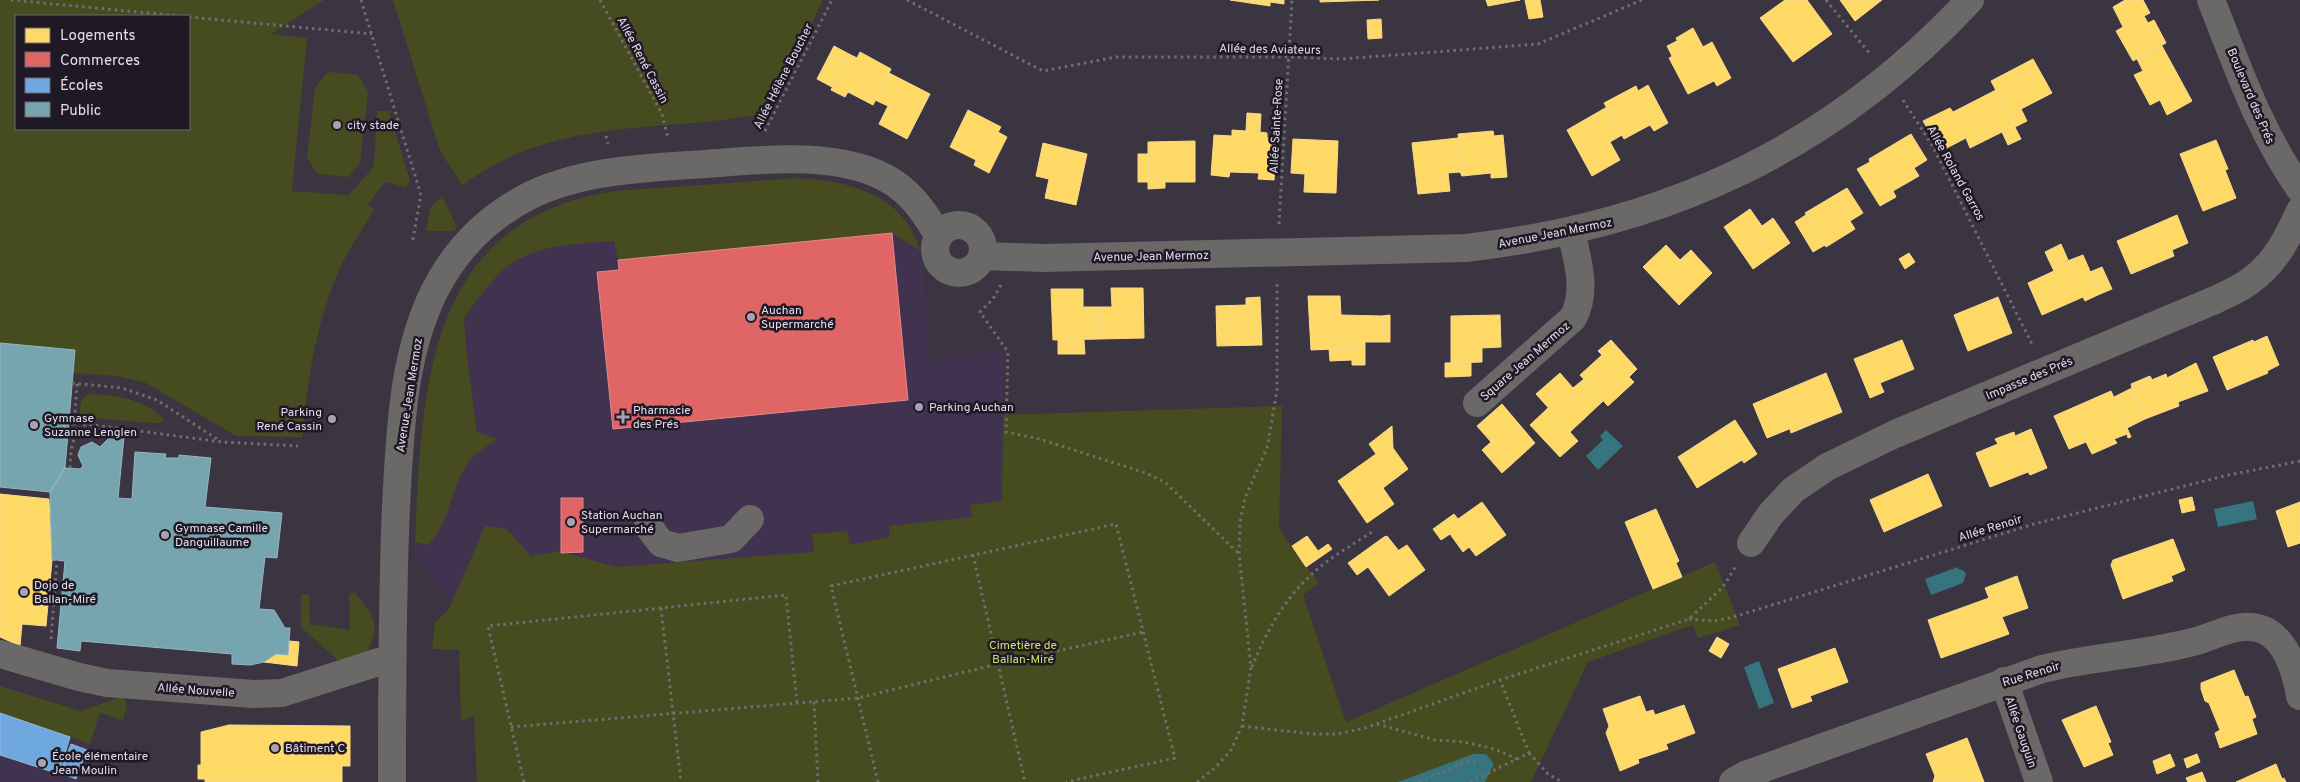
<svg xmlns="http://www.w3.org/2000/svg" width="2300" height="782" viewBox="0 0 2300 782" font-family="Overpass,sans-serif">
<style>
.built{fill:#41324f}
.green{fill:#464c1f;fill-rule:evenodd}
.water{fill:#36747f}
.homes{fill:#ffd966;stroke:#f7da8e}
.shops{fill:#e06666;stroke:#e1898e}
.schools{fill:#6fa8dc;stroke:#92b8e1}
.public{fill:#76a5af;stroke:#97b6c1}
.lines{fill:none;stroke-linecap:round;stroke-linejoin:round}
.path{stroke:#716e70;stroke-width:3;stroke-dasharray:2.5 4;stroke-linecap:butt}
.minor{stroke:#6a6968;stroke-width:28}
.poi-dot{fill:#a9a1b0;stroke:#1f1925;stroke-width:2}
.labels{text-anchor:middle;stroke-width:5;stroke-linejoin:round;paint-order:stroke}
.street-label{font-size:12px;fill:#e4dcec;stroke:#1f1925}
.poi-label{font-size:12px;fill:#e4dcec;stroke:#1f1925;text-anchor:start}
.park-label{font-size:12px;fill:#cce168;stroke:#1f1925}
</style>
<rect width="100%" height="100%" fill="#3b3441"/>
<path class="built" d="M798,178l22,1 22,4 31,12 17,10 19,20 12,26 5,45 2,63 53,-6h23l-2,148 -28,28 -522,73 -38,-44 6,-108 11,-79 13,-50 24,-43 14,-20 15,-15 28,-22 53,-22 40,-8z
M0,713l90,31 -12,38h-78z"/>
<path class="green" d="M0,0h324l-53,34 36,4 -15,153 57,4 25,-29 3,-55h12l21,70 -4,6 -21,-5 -17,22 6,6c-11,18 -24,37 -33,56 -25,55 -33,112 -39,171l-66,-1 -90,-53 -28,-7 -45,-3 -73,-30zM16,16h173v113h-173z
M393,0h430l-49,101 -13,13c-82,16 -168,7 -247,41 -18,8 -35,19 -52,30l-22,-34z
M328,72l30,3 10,17 -8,72 -12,13 -31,-3 -10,-17 8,-69z
M798,178c40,2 89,12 111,48 5,8 8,17 12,25l-29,-18 -274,27 -4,-19c-37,3 -81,3 -111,29 -15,14 -27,32 -39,48l3,39 10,75 20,7c-8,6 -21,13 -28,22 -18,25 -19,63 -41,84l-13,-3c7,-144 8,-312 183,-348 25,-5 50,-5 75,-7 42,-3 83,-6 125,-9z
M442,196l15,31 -3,4h-28l4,-23z
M88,394c28,1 57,5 77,26l-5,3h-8l-72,-6c0,-9 -1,-18 8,-23z
M1282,406l-3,123 40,54 -16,12 43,127 369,-160 25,63 -42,13 -5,-13 -105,37 -57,120h-1054l-3,-66 -13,5 -2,-71 -27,-1 3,-27 13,-12 4,-8 33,-76 22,3 24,27 28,-5 57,16 198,-15 -2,-18 35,-3 3,14 40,-8 -1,-11 83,-9 -2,-12 32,-4 1,-86z
M355,592c21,30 26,28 11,64l-23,9 -42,-38v-33l8,1 1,29 40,6 -1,-34 2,-3z
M0,686l81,25 39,-14 4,1 3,7 -4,15 -23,-7 -10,31 -90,-31z"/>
<path class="water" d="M1606,430l17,16 -25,24 -12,-14 17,-16 -3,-4z
M2253,501l4,18 -39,8 -4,-18z
M1958,567l1,3h4l3,4 -3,9 -32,12 -6,-16z
M1759,661l15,42 -15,6 -15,-42z
M1473,754h13l8,10 -9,18h-87z"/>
<path class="homes" d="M1230,0h54v4l-14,-2v4z
M1320,0h59l-59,2z
M1486,0h34l-32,6z
M1525,0h15l3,17 -14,2z
M1785,0h22l25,34 -39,28 -33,-44z
M1840,0h42l-27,21z
M2125,0h18l7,13 -6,3 4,7 6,-3 12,23 -33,18 -17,-30 7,-4 -10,-20z
M1381,19l1,19 -14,1 -1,-19z
M1693,28l10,19 9,-5 19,36 -14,8 -3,-5 -26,13 -19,-36 13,-7 -6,-13z
M1677,41l5,10 -10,5 -5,-10z
M834,46l15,8 -17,33 -15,-8z
M2162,46l30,55 -25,14 -7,-15 -10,5 -16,-30 9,-4 -6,-12z
M860,52l31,17 -18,36 -25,-13 -3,5 -14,-7 18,-36 8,4z
M2033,59l19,34 -31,16 6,12 -12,6 -24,-46z
M889,73l41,21 -23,45 -28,-15 9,-18 -13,-6z
M1648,85l20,38 -14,8 -4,-6 -26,14 -20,-36 32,-17 2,5z
M1996,90l25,49 -13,6 -6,-13 -32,16 -4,-10 -25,13 -18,-30 27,-13 3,4z
M1607,107l15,28 -12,7 10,18 -28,16 -25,-46z
M968,110l33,17 -3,5 9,5 -18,36 -15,-8 2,-5 -26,-13z
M1247,113l14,1 -1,18 7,1v5l10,1 -3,41 -16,-1 1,-6 -29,-1 -1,5 -18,-2 3,-40 18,1v-6l14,1z
M1493,131l1,5 9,-1 4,42 -16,1v-5l-29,3 -4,-42z
M1911,134l16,26 -13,8 5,8 -26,15 3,6 -16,9 -23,-37 13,-7 -1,-3z
M1458,138l4,38 -2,-4 -12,1 2,18 -32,3 -6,-51z
M1293,139l45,2 -2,52 -32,-1 1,-18 -14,-1z
M2216,140l12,29 -3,1 11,28 -33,13 -23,-57z
M1195,141v41h-30v6l-17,1v-47z
M1043,143l44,11 -11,51 -31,-7 4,-19 -13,-3z
M1138,154h10l1,28h-11z
M1847,188l16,25 -13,8 5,8 -29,18 -21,-34z
M1750,209l12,17 11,-8 17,25 -37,26 -29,-42z
M1806,215l19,30 -12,7 -18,-30z
M2177,215l11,28 -16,7 2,6 -43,18 -14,-33z
M2061,244l7,16 -16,7 -7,-15z
M1666,245l14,15 11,-10 21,23 -33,32 -36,-38z
M1909,253l6,9 -10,7 -6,-10z
M2083,255l17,39 -15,7 -2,-4 -41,18 -14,-32 26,-12 -2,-4z
M2102,267l10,22 -12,5 -10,-22z
M1111,288h32l1,50 -45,1 -1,-32h14z
M1051,289h32v18h15l1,32 -46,1z
M1308,296h32l1,19 41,1v26h-27l1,6 -45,2z
M1260,297l2,48 -45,1 -1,-40 30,-1v-7z
M1998,297l14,36 -44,18 -14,-36z
M1390,315v27h-8v-26z
M1500,315l1,32 -19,1v14l-31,1v-47z
M2267,336l12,29 -12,6 1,2 -41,17 -14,-33 40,-17 1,2z
M1058,340h26l1,14h-27z
M1611,340l26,29 -8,8 5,5 -26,24 -28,-31 22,-20 -4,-4z
M1902,340l12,29 -34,14 4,9 -14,6 -16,-39z
M1355,342h10v23h-13v-5l-22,1 -1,-12 27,-1z
M1471,362v14l-26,1v-14z
M2196,363l12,28 -30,11 1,4 -34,13 -13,-31 34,-14 1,4z
M1560,373l13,15 11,-9 19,22 -33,31 -34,-38z
M1826,373l16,39 -27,11 -1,-4 -47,19 -14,-34z
M2150,376l2,4 -20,8 -1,-4z
M2132,388l13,31 -18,9 -13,-31z
M2111,391l20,46 -3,1 -1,-4 -13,5 3,4 -25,11 -6,-12 -17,7 -15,-33z
M1502,404l33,39 -33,30 -20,-23 9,-8 -14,-16z
M1548,408l30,33 -18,16 -30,-32z
M1814,419l1,4 -24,10 -1,-4z
M1735,420l22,34 -13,9 -2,-3 -45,28 -19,-31z
M1392,426l1,22 15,21 -25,19 11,16 -27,19 -29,-42 38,-27 -7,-10z
M2031,429l16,39 -17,7 -2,-3 -38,15 -14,-34 22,-9 -3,-5 19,-7 1,4z
M1928,474l14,32 -58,26 -14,-32z
M0,494l49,5 3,61 -6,66 -24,-2 -2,22 -20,-9z
M2192,497l3,13 -13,3 -3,-13z
M1482,502l24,33 -30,21 -7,-9 -6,5 -13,-18 -9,6 -8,-11 21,-15 4,5z
M2300,502v41l-12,4 -12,-36z
M1656,509l23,52 -3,2 6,14 -29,12 -28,-67z
M1307,536l11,15 10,-7 4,5 -26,18 -14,-21z
M1387,536l12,15 -3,1 -12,-15z
M1384,537l12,15 11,-7 18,25 -36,26 -21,-29 -11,8 -9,-12z
M2173,539l12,31 -14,6 2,5 -50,18 -12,-34 2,-5z
M2017,576l11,32 -26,9 7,17 -68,24 -13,-38 61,-22 -4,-10z
M1717,637l12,7 -8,14 -12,-7z
M289,641l10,1 -2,24 -33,-4 12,-8 12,1z
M1835,648l13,34 -38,14 2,5 -20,7 -14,-39z
M2234,670l11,27 3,-1 8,21 -4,2 5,15 -37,14 -5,-15 5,-3 -11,-27 -4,-2 -4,-12v-6z
M1640,696l6,16 7,-2 2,5 29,-10 11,28 -29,11 2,5 -30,10 1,4 -19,8 -14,-38 3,-7 -6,-17z
M2096,706l15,36 -3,1 5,12 -29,12 -22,-47z
M229,725l121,1v40h-8v16h-137v-3h-7v-14h3v-33z
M1967,738l17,44h-51l2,-6 -9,-22z
M2170,754l5,12 -18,8 -4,-13z
M2197,754l3,8 -13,6 -3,-9z
M2276,764l6,15 2,-1 2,4h-50z
M2202,772l4,10h-18l-2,-4z"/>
<path class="shops" d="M892,233l16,167 -295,29 -16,-157 22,-2 -1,-10z
M561,498h22v54l-22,1z"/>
<path class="schools" d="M0,713l70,24 -11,37 -59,-19z
M71,744l16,6 -11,29 -16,-6z"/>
<path class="public" d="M0,343l75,7 -10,118 -15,24 -50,-5z
M112,435l12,2 -6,61 14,1 3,-47 31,2 -1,4h14v-3l32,3 -6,49 77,6 -5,45 -12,-1 -6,52 15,1 11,18h5l-2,27 -12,-1 -12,8 -14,3 -18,-1v-10l-151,-13 -1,10 -23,-3 8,-87 -13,-1 -2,-68 15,-24 15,1 3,-3 -5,-11 3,-8 11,-5 8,5z"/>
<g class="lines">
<path class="path" d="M11,0l170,16
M361,0l60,195 -9,49
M600,0l62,114 6,24
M907,0l136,71 73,-14h172l53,2 197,-15 104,-44
M1826,0l44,54
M189,17l183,17
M1903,100l30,47 100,199
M765,131l67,-131
M606,136l2,8
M1279,224l13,-224
M1001,285l-8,14 -13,13 28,40 -2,80 30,6 110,35 20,10 73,71
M72,383l50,5 35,12 63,41
M77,384l-3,43 4,4
M70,468c1,-19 1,-31 16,-44l136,18 76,4
M973,555l52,227
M661,608l20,174
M1689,619l24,2 17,-3 304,-94 190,-48 76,-15
M51,639l6,-79
M1252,667c14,-35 31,-66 58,-91 18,-18 43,-31 63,-45
M814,702l4,80
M1377,724l58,16 29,2 31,7 22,10
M1242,726l71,8h24l28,-6 135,-48 189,-61 34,-32 13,-21
M511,727l347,-29 140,-34 145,-32
M1529,753l19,21 14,8
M524,782l-36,-156 298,-31 11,108
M878,782l-47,-196 285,-62 59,234 -109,24
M1197,782l19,-15 15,-17 11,-24 9,-59 -12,-113 1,-32 5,-24 22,-50 10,-57v-111
M1419,782l46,-20h13
M1470,782l59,-29 -29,-73"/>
<path class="minor" d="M2211,0c26,65 48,131 89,189
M935 249a24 24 0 1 1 48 0a24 24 0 1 1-48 0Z
M982,256l61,2 423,-10c201,-23 365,-99 504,-248
M1477,403l96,-85c15,-28 4,-58 -2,-87
M648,526l13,17 17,5 53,-9 19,-20
M1751,543l19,-28 23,-25 34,-23 68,-33 320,-134c12,-6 25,-11 35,-19 25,-17 38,-44 50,-70
M0,654l79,23 28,6 146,11 29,-1 109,-35
M2004,681l35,101
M392,782c0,-92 0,-184 4,-276 4,-71 6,-151 39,-216 21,-41 53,-73 94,-94 61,-30 135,-28 201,-34 53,-4 130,-9 172,27 16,13 26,30 37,47
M1733,782l12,-7 297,-106c52,-13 106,-14 158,-29 21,-7 44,-20 66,-9 22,12 30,42 34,65"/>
</g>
<g class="poi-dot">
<circle cx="337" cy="125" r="5"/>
<circle cx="751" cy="317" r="5"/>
<circle cx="919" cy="407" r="5"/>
<path d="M620.5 409.5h5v5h5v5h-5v5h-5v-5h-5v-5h5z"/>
<circle cx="332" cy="419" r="5"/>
<circle cx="34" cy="425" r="5"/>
<circle cx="571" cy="522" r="5"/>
<circle cx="165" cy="535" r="5"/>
<circle cx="24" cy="592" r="5"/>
<circle cx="275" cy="748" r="5"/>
<circle cx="42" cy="763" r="5"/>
</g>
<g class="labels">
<g class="street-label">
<text transform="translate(1270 49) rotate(1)" y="4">Allée des Aviateurs</text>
<text transform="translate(643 60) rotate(62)" y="4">Allée René Cassin</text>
<text transform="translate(783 76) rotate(-63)" y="4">Allée Hélène Boucher</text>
<text transform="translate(2251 96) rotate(67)" y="4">Boulevard des Prés</text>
<text transform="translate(1276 126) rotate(-87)" y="4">Allée Sainte-Rose</text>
<text transform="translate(1956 173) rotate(61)" y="4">Allée Roland Garros</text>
<text transform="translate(1555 233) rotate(-11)" y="4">Avenue Jean Mermoz</text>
<text transform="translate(1151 256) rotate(-1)" y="4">Avenue Jean Mermoz</text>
<text transform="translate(1525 361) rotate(-41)" y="4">Square Jean Mermoz</text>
<text transform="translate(2029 378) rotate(-23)" y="4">Impasse des Prés</text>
<text transform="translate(409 395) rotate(-81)" y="4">Avenue Jean Mermoz</text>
<text transform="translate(1990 528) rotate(-17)" y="4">Allée Renoir</text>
<text transform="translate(2031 674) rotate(-17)" y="4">Rue Renoir</text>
<text transform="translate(196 690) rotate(4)" y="4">Allée Nouvelle</text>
<text transform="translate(2021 732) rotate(71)" y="4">Allée Gauguin</text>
</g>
<g class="poi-label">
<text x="347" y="129">city stade</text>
<text x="761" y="314">Auchan<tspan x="761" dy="14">Supermarché</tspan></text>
<text x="929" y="411">Parking Auchan</text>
<text x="633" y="414">Pharmacie<tspan x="633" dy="14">des Prés</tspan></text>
<text x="322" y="416" text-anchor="end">Parking<tspan x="322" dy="14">René Cassin</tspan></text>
<text x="44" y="422">Gymnase<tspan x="44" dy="14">Suzanne Lenglen</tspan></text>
<text x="581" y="519">Station Auchan<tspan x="581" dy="14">Supermarché</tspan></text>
<text x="175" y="532">Gymnase Camille<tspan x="175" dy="14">Danguillaume</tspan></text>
<text x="34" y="589">Dojo de<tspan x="34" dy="14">Ballan-Miré</tspan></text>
<text x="285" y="752">Bâtiment C</text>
<text x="52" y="760">École élémentaire<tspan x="52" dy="14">Jean Moulin</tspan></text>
</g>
<g class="park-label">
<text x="1023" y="649">Cimetière de<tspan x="1023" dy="14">Ballan-Miré</tspan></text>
</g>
</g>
<rect x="15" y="15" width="175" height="115" fill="#1f1925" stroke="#6e6775"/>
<rect x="25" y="28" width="25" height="15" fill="#ffd966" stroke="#6e6775"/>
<text x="60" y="40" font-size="15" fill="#e4dcec">Logements</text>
<rect x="25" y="52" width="25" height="15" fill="#e06666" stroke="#6e6775"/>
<text x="60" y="65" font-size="15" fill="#e4dcec">Commerces</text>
<rect x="25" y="78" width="25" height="15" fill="#6fa8dc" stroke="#6e6775"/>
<text x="60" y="90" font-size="15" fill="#e4dcec">Écoles</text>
<rect x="25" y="102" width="25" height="15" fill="#76a5af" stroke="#6e6775"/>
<text x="60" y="115" font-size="15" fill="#e4dcec">Public</text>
</svg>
